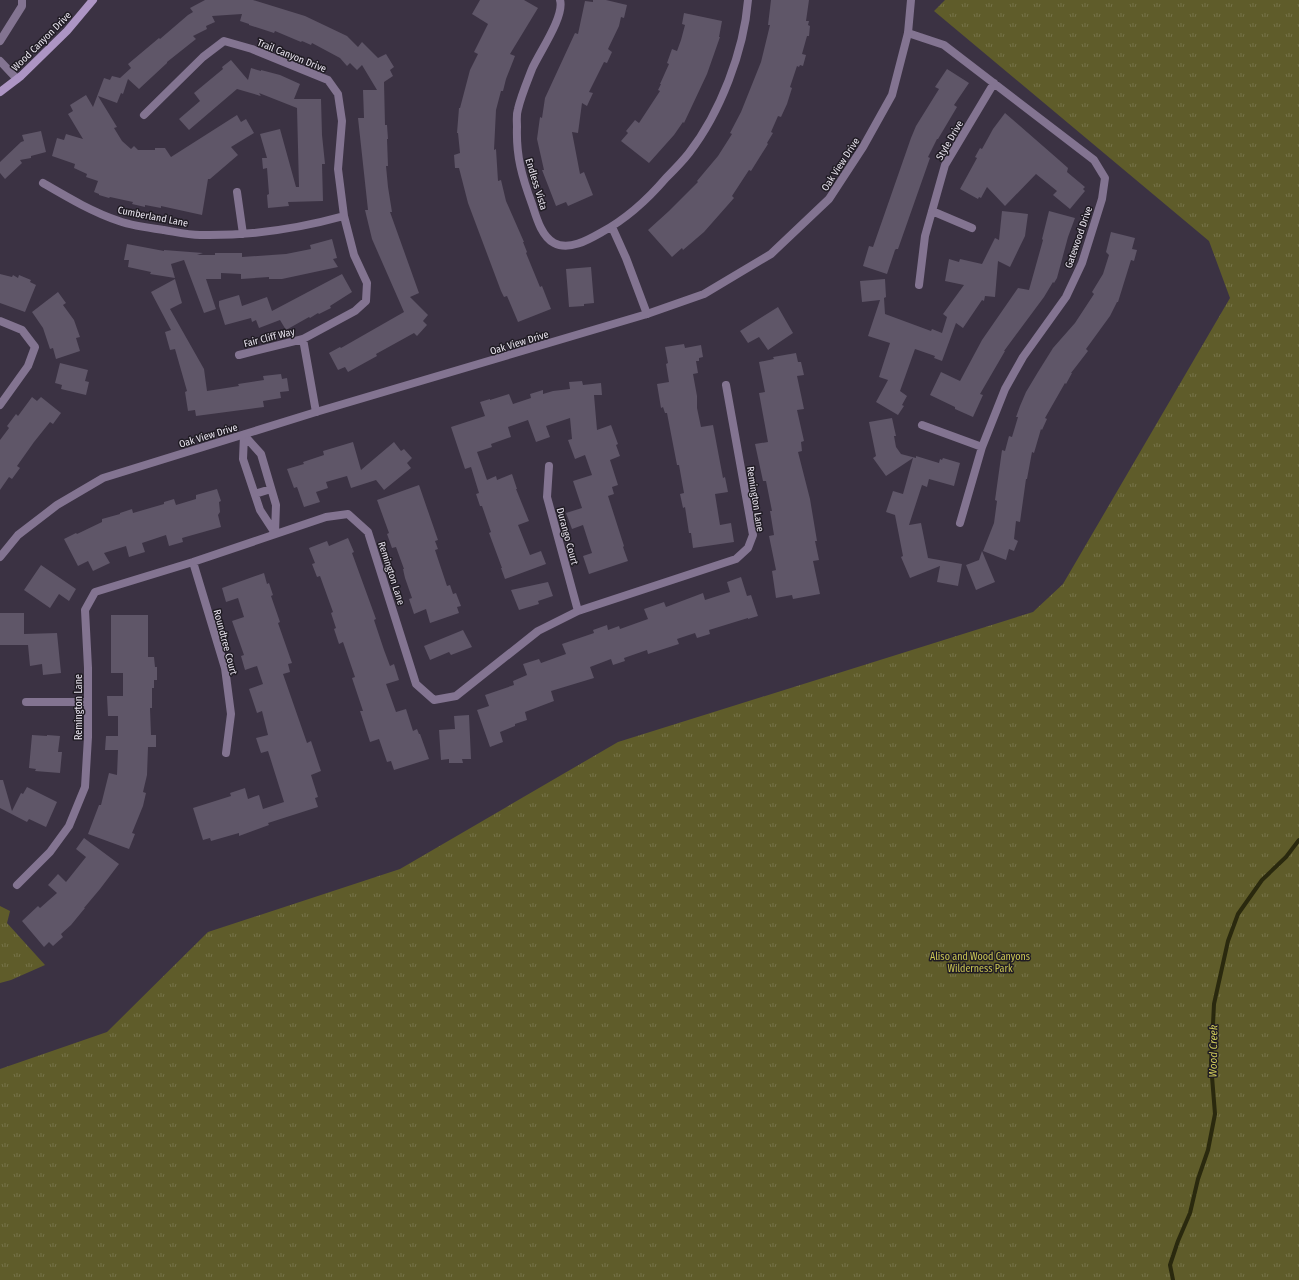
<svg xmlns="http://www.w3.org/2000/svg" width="1299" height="1280" viewBox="0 0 1299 1280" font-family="'Fira Sans Condensed',sans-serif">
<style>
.grass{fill:url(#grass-tufts)}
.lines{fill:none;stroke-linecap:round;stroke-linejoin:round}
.stream{stroke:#2a290e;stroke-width:4}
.building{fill:#5f5668}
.service{stroke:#837491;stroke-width:8}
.minor{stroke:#837491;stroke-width:8}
.tertiary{stroke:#837491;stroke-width:8}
.secondary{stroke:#ad95c4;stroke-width:8}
.labels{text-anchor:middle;stroke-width:3;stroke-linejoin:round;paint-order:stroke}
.street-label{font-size:10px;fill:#e8e3ee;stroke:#201c24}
.park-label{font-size:10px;fill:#ccc754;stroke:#201c24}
.water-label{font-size:11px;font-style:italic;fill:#d0cb59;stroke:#201c24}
</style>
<defs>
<pattern id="grass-tufts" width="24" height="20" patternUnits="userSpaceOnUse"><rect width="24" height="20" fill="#5f5c2a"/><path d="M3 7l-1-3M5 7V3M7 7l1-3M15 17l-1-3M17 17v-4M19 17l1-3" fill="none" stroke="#767349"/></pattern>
</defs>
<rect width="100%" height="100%" fill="#3b3243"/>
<path class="grass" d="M945,0h354v1280h-1299v-211l107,-37 101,-100 192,-63 218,-127 415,-130 30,-28 167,-286 -21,-57 -275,-230z
M0,906l10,5 -3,12 38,42 -34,15 -11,3z"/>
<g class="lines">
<path class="stream" d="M1173,1280l-3,-15 8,-24 12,-28 8,-34 10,-29 7,-36 -4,-50 3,-60 14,-63 10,-27 24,-34 24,-23 13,-17"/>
</g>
<path class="building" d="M205,0h48l52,16 42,20 11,11 4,-5 16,16 8,-4 8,13 -4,3 3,6 -9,6 1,43h2l1,14h-1l1,27h-2l2,21 4,25h-2l29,81 -9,4 18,18 -5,6 4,4 -10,11 -3,-3 -38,21 1,2 -29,16 -3,-5 -7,3 -9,-17 11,-6 1,1 63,-36 -32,-73 -7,-29h3l-10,-92h6l-1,-28h14l-15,-25 -5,5 -7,-7 -3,3 -7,-8 -28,-15 -1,2 -9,-4 -1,1 -26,-11 -1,2 -25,-8v-1l-9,-3 2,-7 -30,2 3,6 -9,4 1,3 -14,7 3,3 -29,23v1l-28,26 -11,-10 -5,15 -2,-1 -4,10 -19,-7 19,31 -3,1 8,13 9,8 3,-3 4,4h17v-2h10l6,9 66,-42 4,7 5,-3 8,14 -23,14 7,8 -28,24h-2l-6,36 -41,-9v2l-16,-3v2l-13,-3 1,-2 -23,-5 -1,1 -10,-3v-1l-5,-2 4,-11 -12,-4 1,-3 -13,-6 1,-4 -23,-8 5,-18 7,2 2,-6 17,5 -15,-25 5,-3 -3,-6 16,-10 7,12 11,-29 6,2 2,-4 8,2 11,-10 -3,-4 31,-26 1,1 28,-24 5,-3 -3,-4z
M480,0h44l14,8 -28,46 5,2 -9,23 -3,12h-2l-5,19 -2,40 2,-1 2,32 3,-1 5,21 18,41h-1l4,10 -1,1 14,34 2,-1 9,23 -33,13 -11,-26 -3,1 -3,-6 -33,-88 -9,-35h-4l-1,-13 6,-2 -2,-20h-1l2,-25h1l10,-38 8,-16 -4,-2 14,-28 -16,-10z
M593,0h13l21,5 -3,13 -3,-1 -2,9 -11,23 4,3 -5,11 -3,-1 -15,30 4,1 -6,13 -5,-3 -4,30 -6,-1 8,42 4,-2 9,23 -25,11 -2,-4 -10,4 -14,-36h2l-7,-31 3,-22 2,1 3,-20 30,-65 3,1 7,-33 8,1z
M771,0h38l-3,21h3l-1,4 2,1 -1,10h-2l-5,18 4,1 -3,11 -3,-1 -1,2 -2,-1 -7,21 2,1 -5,16 -6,13 -3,-1 -7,16 2,1 -6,10 1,1 -17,27 -2,-1 -17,26 2,2 -30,34 -21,18 -1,-2 -10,9 -24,-27 21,-19 29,-29 -1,-1 21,-25 14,-22 -2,-1 11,-21 20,-50 9,-37h-2z
M684,13l38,8 -3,16h1l-13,37 -23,49 -1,-1 -9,13 -25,28 -28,-22 7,-8 -2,-2 9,-11 4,3 21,-32 -2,-1 3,-6h-1l9,-20 -2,-1 5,-14 5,2 4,-11 4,-15 -3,-1z
M231,60l17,20 3,-12 10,3v-1l19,5 20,9 -6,15h27l1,36 3,29h-3l1,37 -35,1 1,4 -21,2 -1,-13 2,-1 -2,-26 -4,1 -1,-11h5l-7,-24 20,-5 16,58h3l-2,-79 -38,-15 2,3 -24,-7 -48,41 -10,-11 21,-18 -6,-8 29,-24 -1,-2z
M947,69l22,14 -15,22 3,2 -19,32h-1l-9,18 2,1 -32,91h-2l-1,1 -8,24 -24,-8 6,-20 4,1 38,-109 5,-12 23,-37 -4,-2z
M1005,113l54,47 9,8 -1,4 18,15 -2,2 2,2 -15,18 -17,-14 4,-4 -21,-17 -31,32 -18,-19 -6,11 -2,-1 -1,2 -18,-10 17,-31 -2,-1 5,-9 2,1 11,-20z
M41,131l5,21 -15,4v2l-11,2 2,3 -17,16 -5,-6v-11l21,-20 3,-1 -2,-6z
M1002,211l26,3 -3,22 -15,31 -12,-6 -3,36 -10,-1 -1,5 -2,-1 -19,28 -7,-5 -14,38 -8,-3 1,-2 -20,-7 -15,42 7,5 -5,9 2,1 -6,9 -22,-13 12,-22 -9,-3 11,-34 -22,-7 12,-36 -18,2 -2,-21 25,-2 1,18 -2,1 1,16 46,17 1,-2 10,4 5,-16 -4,-3 21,-29 -19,-4 4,-22 10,3 1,-3 22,5 13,-26 4,2z
M1049,211l26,7 -7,19 -11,41 -3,5 -1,-1 -9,15 -40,54h1l-25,43 3,1 -10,22 -18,-8v-2l-25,-12 11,-23 19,9 22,-41 36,-52 11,2 14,-50 -1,-1z
M1111,232l24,6 -3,11 5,1 -3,11 -3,-1 -13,42h-1l-7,14 -24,33 2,2 -17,22h1l-6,11 -1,-1 -20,35 2,1 -5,11 -1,-1 -7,24 -2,-1 -5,27h-1l-6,43 -4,-1 -2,18 4,2 -4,10 -5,-2 -3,11 -23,-9 11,-28 3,-22 -2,-1 7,-50 3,1 4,-15 3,1 6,-20h-2l4,-11 6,-14 12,-20 15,-24 22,-25 19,-29 -2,-2 11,-18 6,-19 -3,-3z
M332,239l5,19 -4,1 5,8 -56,12h-13v-2l-28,2v-5l-20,-1v6h-15l10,30 -12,4 -20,-53 -13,4 4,14 -25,-4 1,-2 -23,-5 1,-7h-5l3,-16 37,7v-1l39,3 -6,2h18v-2h27v4l44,-3 25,-5 -1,-4z
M591,267l3,36 -10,1v2l-15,1 -3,-38z
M0,274l12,3 1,-2 5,3 1,-3 12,5 -1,2 6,3 -11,27 -25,-9z
M342,274l10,18 -22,14 1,2 -12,6 -1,-1 -8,5 -1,-1 -23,13 -6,-10 -21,8 -3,-8 -4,2 -1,-4 -26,7 -6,-19v-5l20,-6 3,11 25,-9 5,14z
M175,279l7,24 -12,6 34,60 3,22 32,-5 -1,-2 26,-4 -1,-4 18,-2 1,5 5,-1 2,13 -9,1 1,6 -18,3 1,6 -15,2 -53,7 -1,-6 -7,1 -3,-19 2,-1 -12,-42 -5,1 -5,-18 6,-2 -20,-38z
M58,292l8,11 -3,2 11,15 6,17 -4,1 4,13 -24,8 -3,-11 -3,1 -7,-21 -11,-16z
M778,307l15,26 -25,17 -9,-13 -11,6 -8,-12z
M684,344l1,4 16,-3 2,12 -4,1v3h-3l2,12 -5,1 4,22v12l4,19 12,-2 10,53 2,-1 3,15 -13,2 5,31 11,-2 3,19 -41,6 -2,-15h-2l-4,-26 -2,1 -3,-14 4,-1 -5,-28h-2l-10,-52h-2l-2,-6 -2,1 -4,-24 12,-2 -3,-18 2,-1 -3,-16z
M796,353l2,9h3l3,13 -7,1 7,33 -7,1 7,31 -3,1 1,9 -4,1 12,47 7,42h-2l4,19 -6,1 7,33 -27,5 -1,-4 -16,3 -4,-27 4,-1 -7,-34 5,-1 -4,-24h2l-6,-30h-3l-8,-37 13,-2 -9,-49 6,-1 -6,-30 15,-3 -1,-2z
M60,363l28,7 -3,11 4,1 -3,13 -25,-6 1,-4 -7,-2z
M582,381l1,4 18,-2 1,12h-8l3,35 14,-5 7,19 -2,1 4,11 -10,4 8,25 -6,2 2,7 -6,2 16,50 -1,1 5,14 -39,13 -6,-18 9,-3 -9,-28 -11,4 -6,-16 16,-5 -9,-27 19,-6 -7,-20 -10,4 -7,-19 4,-1 -2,-21 -24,8 4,11 -14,5 -8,-22 -20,7 3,10 -20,7 1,3 -15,5 10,28 9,-4 1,4 15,-6 5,15h-1l13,32 -11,4 12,30 11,-4 5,13 -41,15 -4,-11h1l-13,-35 2,-1 -9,-26h-2l-4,-12 3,-1 -8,-26 -6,2 -14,-42 34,-11 -5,-14 10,-3v1l19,-6 4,10 18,-6 -1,-4 13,-4v4l10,-3 17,-2 -1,-7z
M32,397l5,4 4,-4 20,16 -8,11 -3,-2 -16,20 -17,24 3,2 -8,11 -3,-2 -9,13v-50l9,-12 -2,-2 9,-12 2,2z
M892,418l4,18h-2l2,11 5,7 15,4v-2l23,7 1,-4 2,1 1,-2 17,5 -6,23 -25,-7 -2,8 -5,-2 -13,40 12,-2 7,35 34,6 -4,22 -21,-4 3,-16 -30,12 -9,-21 2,-1 -8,-41 -9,-3 7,-21 10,3 10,-36 -27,18 -13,-18 3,-2 -7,-34z
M353,442l8,28 33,-28 7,9 3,-2 8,9 -5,5 4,5 -27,22 -8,-10 -25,8 -4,-12 -21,6 2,6 -12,4 4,10 -16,5 -7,-20 -3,1 -7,-19 17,-5 -1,-2 21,-7 -1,-4z
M419,485l19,55 -3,1 3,8 -3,1 12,36 3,-1 3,9 3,-1 5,13 -4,1 2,6 -29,10 -4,-14 -12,5 -5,-15 3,-1 -7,-20 -2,-9h1l-8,-22 -4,1 -5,-14 2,-1 -12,-33z
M217,489l4,12 -2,1 1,10 -2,3 3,12 -39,11 1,4 -14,4 -3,-11 -24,8 3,9 -16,5 -3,-11 -22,7 6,10 -17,8 -5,-10 -10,5 -14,-27 12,-6 1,1 25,-12v-3l18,-5v-1l12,-4 1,4 31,-9v-2l10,-3 2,6 20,-6v-4z
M348,538l6,14 -2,1 24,66 -2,1 10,30 6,16 4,-2 5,16 -13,4 10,28 10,-3 7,22 4,-2 2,5h1l9,25 -35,11 -3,-9 -4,1 -8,-23 -9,3 -10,-31h3l-11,-33 3,-1 -12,-35 -4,2 -5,-15 2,-1 -5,-15 2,-1 -13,-36 -3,1 -5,-13 3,-1 -6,-15 18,-7 2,5z
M982,551l13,31 -19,8 -10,-25 13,-5z
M41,565l35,24 -7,12 -10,-7 -9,14 -26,-18z
M264,573l3,11 2,-1 4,12 -2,1 9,26 -2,1 14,40 -4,1 2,8 -7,2 24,69 4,-2 10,30 -10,4 7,22 -3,1 3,9 -50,16 1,2 -30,11v-3l-28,8 -1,-3 -7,2 -10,-32 38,-12 -1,-3 15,-5 3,11 11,-4 4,14 21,-7 -16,-51 -7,2 -5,-15 12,-3 -6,-24 -5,2 -8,-24 14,-5 -6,-18 -12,4 -4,-14 3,-1 -12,-34 12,-4 -6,-19 -12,4 -4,-14z
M741,577l6,19 4,-1 7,21 -10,3v-1l-39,12 1,4 -13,4 -2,-5 -18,6 2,5 -31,10 -1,-4 -23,8 1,3 -12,4 -2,-6 -21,8 4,11 -43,13 3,10 -29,11 2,8 -12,4v2l-15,6 3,10 -13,5 -13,-37 12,-4 -4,-11 29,-10 -1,-4 14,-6 -4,-11 16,-5 2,4 25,-9 -4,-10 32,-11 -1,-3 14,-5 1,5 11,-4 1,3 28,-10 -4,-10 20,-7 2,5 37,-14 2,7 25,-8 -3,-10z
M548,582l5,14 -15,5 1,3 -20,6 -8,-20z
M0,613h24v21l33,-1 4,40 -18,2 -1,-11 -12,2 -2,-21h-28z
M111,615h37v42h6l1,10h2v13h-3v8h-2v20h-2l1,27h5v12h-8l-1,28 -4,17 3,1 -3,13 -11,27 3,1 -6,15 -41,-15 11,-29h2l8,-32 8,2 1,-25h-13l1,-14h12v-20h-10l-1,-20h16v-23h-12z
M463,630l9,17 -21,8 -2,-3 -19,8 -6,-14z
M469,715l2,44h-9l1,4h-14v-4l-8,1 -2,-30 16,-1 -1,-13z
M32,735l15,1v-1l13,1 -2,16h4l-2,21 -25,-2 1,-2 -7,-1z
M0,780h3l9,31 9,-18 2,1 4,-7 30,15 -11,25 -17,-8 -2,3 -27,-14z
M84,838l35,26 -19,25 -16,19h1l-14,17 -10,9 2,3 -10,9 -4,-4 -5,5 -22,-26 16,-15 2,2 17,-15 -9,-8 10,-11 8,8 20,-25 -10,-8z"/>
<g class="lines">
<path class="service" d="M0,61l17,18"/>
<path class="minor" d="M560,0c5,16 -21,53 -28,69 -5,13 -11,27 -14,40 -2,6 -1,12 -1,18 -1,29 5,50 15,77 4,12 9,32 22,39 15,8 34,-3 48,-11 24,-13 46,-33 64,-54 8,-8 16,-16 23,-25 31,-40 55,-102 59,-153
M908,33l36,12 150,115 11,18 -3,21 -20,64 -16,34 -43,60 -18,32 -23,58 -22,76
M0,41l22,-35v-6
M144,115l59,-58 21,-16 28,8 76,31 10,14 4,27 -4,48 6,47 10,39 13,28 -1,18 -11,10 -52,28 -64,16
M43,183c24,14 49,29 76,38 14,5 30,7 45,9 12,2 24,5 36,5 49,1 97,-6 144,-19
M237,192l6,42
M932,211l40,17
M612,227l14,31 21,56
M919,285l6,-49 20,-71 49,-82
M0,321l22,9 13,17 -7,19 -28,39
M303,339l13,73
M922,425l60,22
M244,435l17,19 15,51 -1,28
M244,435l-1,24 17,51 15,23
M549,466l-2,31 31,114
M255,494l16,-5
M193,562l32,106 6,46 -5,39
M26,702h61
M17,885l33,-33 19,-26 16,-39 3,-50v-69l-3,-58 10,-18 98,-30 133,-45 22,-3 20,18 48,152 18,16 22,-4 82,-65 40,-20 158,-52 12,-11 5,-13 -27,-150"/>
<path class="tertiary" d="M0,557l18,-22 39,-30 46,-27 213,-66 331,-98 57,-20 67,-40 58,-55 34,-52 29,-52 16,-62 3,-33"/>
<path class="secondary" d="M0,92l21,-16 46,-45 26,-31"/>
</g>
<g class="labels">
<g class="street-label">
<text transform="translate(41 41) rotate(-45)" y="4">Wood Canyon Drive</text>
<text transform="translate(292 55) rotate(22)" y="4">Trail Canyon Drive</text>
<text transform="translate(949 140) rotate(-60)" y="4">Style Drive</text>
<text transform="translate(840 164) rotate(-57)" y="4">Oak View Drive</text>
<text transform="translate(537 184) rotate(73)" y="4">Endless Vista</text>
<text transform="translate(153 216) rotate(11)" y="4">Cumberland Lane</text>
<text transform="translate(1078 237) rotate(-71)" y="4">Gatewood Drive</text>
<text transform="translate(269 337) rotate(-14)" y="4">Fair Cliff Way</text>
<text transform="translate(519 342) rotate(-17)" y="4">Oak View Drive</text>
<text transform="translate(208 435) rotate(-17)" y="4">Oak View Drive</text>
<text transform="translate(756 499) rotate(81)" y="4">Remington Lane</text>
<text transform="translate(568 536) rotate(75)" y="4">Durango Court</text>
<text transform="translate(392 573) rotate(72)" y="4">Remington Lane</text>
<text transform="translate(226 642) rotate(75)" y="4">Roundtree Court</text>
<text transform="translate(78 707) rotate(-90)" y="4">Remington Lane</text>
</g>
<g class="park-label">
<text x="980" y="960">Aliso and Wood Canyons<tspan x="980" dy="12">Wilderness Park</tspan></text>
</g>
<g class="water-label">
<text transform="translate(1213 1051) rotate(-89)" y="4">Wood Creek</text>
</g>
</g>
</svg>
